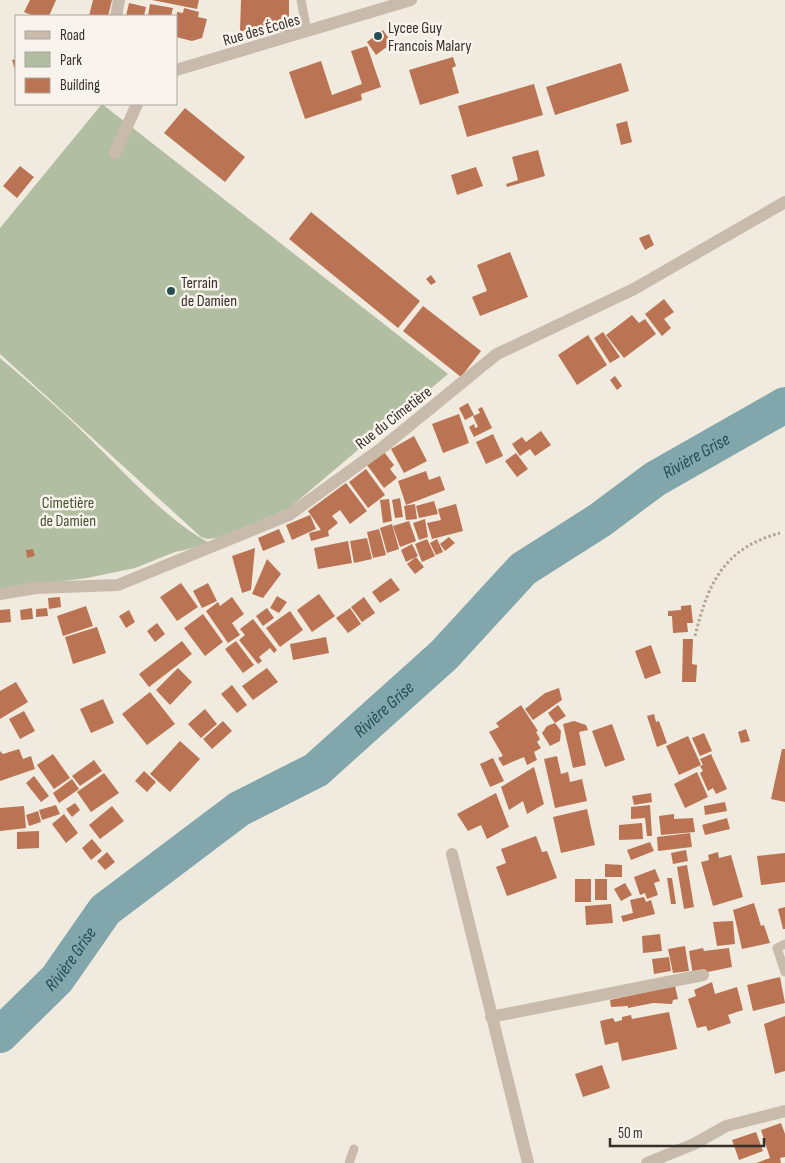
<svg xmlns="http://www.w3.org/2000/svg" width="785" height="1163" viewBox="0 0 785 1163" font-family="'Sofia Sans Condensed',sans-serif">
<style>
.green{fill:#b2bea1}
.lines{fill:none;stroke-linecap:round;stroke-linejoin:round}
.river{stroke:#81a6ab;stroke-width:36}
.building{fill:#ba7454}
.path{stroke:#b3a597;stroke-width:3;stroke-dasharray:2.5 2.5;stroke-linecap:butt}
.service{stroke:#c8bbac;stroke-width:9}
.minor{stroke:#c8bbac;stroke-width:12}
.poi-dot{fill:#244d54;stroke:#f8f3ec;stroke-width:2}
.labels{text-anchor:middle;stroke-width:5;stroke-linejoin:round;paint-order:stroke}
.poi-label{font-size:16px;fill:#372f2a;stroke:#f8f3ec;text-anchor:start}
.street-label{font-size:16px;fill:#372f2a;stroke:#f8f3ec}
.park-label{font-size:16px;fill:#445231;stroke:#f8f3ec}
.water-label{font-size:18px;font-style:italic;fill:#244d54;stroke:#f8f3ec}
</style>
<rect width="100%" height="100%" fill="#f0eadf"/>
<path class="green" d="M102,104l346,270 -160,135 -70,29 -11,1 -6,-2 -201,-183v-126z
M0,358c33,28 66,56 96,87 31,30 77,81 116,99l-37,8 -40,16 -48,10 -87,11z"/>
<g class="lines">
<path class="river" id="s1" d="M0,1035l57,-56 48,-69 134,-101 77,-39 128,-115 79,-86 77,-49 55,-41 130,-74"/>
</g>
<path class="building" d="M30,0h26l-7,16h-15l-10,-4z
M93,0h19l-4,16h-19z
M152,0h47l-2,9z
M241,0h48v32l-49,-1z
M129,3l17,4 -2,9h-18z
M150,4l23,4 -2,8h-23z
M184,8l15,4 -1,5 9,2 -5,19 -10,3 -16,-4 1,-25 6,1z
M383,30l9,13 -16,12 -9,-13z
M367,46l14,41 -20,7 1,6 -57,19 -16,-47 32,-11 11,34 30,-11 -11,-33z
M453,57l3,9 -4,2 7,25 -39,12 -11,-35z
M16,59v14l-4,-13z
M621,63l8,28 -74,24 -9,-28z
M534,84l9,31 -76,22 -9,-31z
M185,108l60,49 -20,25 -61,-49z
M627,121l5,21 -11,3 -5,-21z
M538,150l7,26 -38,11 -1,-3 12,-4 -6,-23z
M20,166l14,11 -17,21 -14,-12z
M476,167l7,19 -26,9 -6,-20z
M311,212l109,89 -22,27 -109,-89z
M649,234l5,11 -9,5 -6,-12z
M510,252l18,45 -48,19 -8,-19 15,-6 -10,-26z
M431,275l5,7 -5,3 -5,-6z
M664,299l10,13 -10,7 7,9 -9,8 -17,-22z
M423,306l58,45 -20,26 -58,-46z
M632,315l7,8 6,-4 11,15 -32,24 -18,-23z
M603,332l17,25 -10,6 -16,-25z
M588,335l19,30 -30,20 -19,-30z
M615,376l7,10 -5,4 -7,-10z
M468,403l6,12 -9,5 -6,-12z
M482,407l10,21 -18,9 -5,-10 5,-3 1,4 3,-1 -5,-11 7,-3 -2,-4z
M459,414l10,29 -26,10 -11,-29z
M541,431l10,14 -16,11 -5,-7 -10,7 -8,-12 10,-7 4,5z
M493,434l10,22 -17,8 -10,-22z
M414,436l13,25 -23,12 -13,-24z
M384,452l10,13 -4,4 7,9 -13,10 -17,-23z
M516,453l12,16 -11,8 -12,-16z
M366,469l19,26 -17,13 -19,-26z
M426,471l3,9 11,-4 5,14 -39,15 -8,-24z
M346,483l21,28 -17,13 -10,-14 -8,6 6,7 -10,8 1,5 -18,5 -2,-8 12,-3 -13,-19z
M400,498l3,19 -8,1 -3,-18z
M389,499l3,22 -9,2 -3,-23z
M434,501l4,13 -19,4 -3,-12z
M415,504l2,15 -11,1 -2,-14z
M456,504l7,27 -31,8 -5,-16 14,-3 -3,-11z
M310,515l6,14 -24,11 -6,-15z
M425,519l3,18 -9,3 -6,-17z
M409,521l7,20 -16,6 -7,-21z
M392,524l7,25 -12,4 -7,-25z
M279,529l6,13 -22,9 -5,-13z
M379,529l7,26 -13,3 -6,-26z
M449,537l6,6 -10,8 -5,-7z
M367,538l5,21 -18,4 -4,-22z
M427,539l8,17 -13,6 -7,-18z
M437,539l6,13 -7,3 -6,-12z
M348,541l4,22 -34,6 -4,-21z
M412,544l6,12 -12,6 -5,-12z
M255,548l-4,42 -9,3 -10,-37z
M33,549l2,7 -8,2 -1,-8z
M416,557l8,10 -9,7 -8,-10z
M267,559l14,15 -18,24 -11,-4z
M391,578l9,12 -20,13 -8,-11z
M181,583l17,24 -21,14 -17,-24z
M208,583l9,18 -15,7 -9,-17z
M319,594l16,22 -23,16 -15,-22z
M277,596l10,6 -8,11 -9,-5z
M60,597l1,10 -12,2 -1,-11z
M232,597l12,17 -12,9 8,12 -12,8 -22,-32 12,-9 2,4z
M364,597l11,16 -13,9 -11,-15z
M691,605l2,18h-6l1,9 -15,1 -1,-17h-4v-5l13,-1v-4z
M86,606l7,20 -30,10 -6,-20z
M32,608l1,11 -12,1 -1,-10z
M47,608l1,8 -12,1v-8z
M267,608l7,10 -11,8 -7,-10z
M350,608l11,16 -13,9 -12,-15z
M10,609l1,13 -11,1v-13z
M129,610l6,12 -9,6 -7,-12z
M290,611l13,19 -23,17 -14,-19z
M203,614l20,28 -18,14 -21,-28z
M253,619l24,31 -3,3 -4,-5 -11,9 3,4 -4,3 -19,-24 6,-5 -5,-6z
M157,623l8,11 -10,8 -8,-11z
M97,627l9,26 -33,11 -8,-27z
M326,637l3,16 -36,7 -3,-16z
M683,639h10l-1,25 5,1 -1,17h-14z
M182,641l10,13 -43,33 -10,-13z
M236,641l18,24 -11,8 -18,-24z
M651,645l10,28 -16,6 -10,-28z
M178,668l14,14 -22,23 -14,-15z
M267,668l11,14 -25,18 -11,-14z
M16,682l12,20 -28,17v-28z
M232,685l15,20 -10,8 -16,-19z
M559,688l3,12 -29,20 -8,-11 20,-16z
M150,692l25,32 -28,21 -25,-31z
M103,699l11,24 -23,10 -11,-24z
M521,705l17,26 -2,1 4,7 -3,3 4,6 -7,4 3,8 -10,5 -3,-8 -21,9 -5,-8 5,-2 -14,-24 10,-5 -3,-4z
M558,705l8,11 -11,7 -7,-10z
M205,709l12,15 -16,14 -13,-14z
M24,711l11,20 -15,8 -11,-20z
M654,714l2,8 3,-1 8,22 -10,4 -10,-31z
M223,721l9,10 -20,18 -9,-10z
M574,721l12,4 2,5 -9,2 7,33 -13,3 -10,-44z
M555,723l6,8 -1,10 -10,5 -8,-13 5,-7z
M612,724l13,36 -20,7 -13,-36z
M746,729l4,12 -9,2 -3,-11z
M704,733l8,18 -12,5 -8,-18z
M688,736l13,29 -22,10 -13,-29z
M180,741l20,18 -30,33 -20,-18z
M19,749l4,10 8,-3 4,13 -35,12v-30l3,3z
M782,749h3v53l-14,-3z
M53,754l17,24 -16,11 -17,-24z
M711,754l16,35 -11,5 -3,-6 -5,3 -8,-18 3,-2 -3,-5 3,-1 -3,-6z
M557,756l4,18 7,-2 2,10 12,-3 5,22 -32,7 -11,-49z
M493,758l11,23 -14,6 -10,-23z
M94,760l8,11 -22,15 -8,-10z
M534,767l10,37 -17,10 -4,-13 -14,9 -8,-23z
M144,771l12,11 -9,10 -12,-11z
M697,772l11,25 -23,11 -11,-24z
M104,773l15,20 -28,19 -14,-20z
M34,776l15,20 -8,6 -15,-19z
M72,779l7,10 -20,14 -6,-10z
M496,793l13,34 -22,12 -6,-14 -13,6 -11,-17z
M651,793l1,9 -18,3 -2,-9z
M725,802l2,9 -22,4 -1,-9z
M75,803l5,7 -8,7 -6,-8z
M56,805l4,9 -18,6 -3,-10z
M650,805l2,31h-5l-2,-18 -14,1v-12z
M24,806l2,22 -26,3v-23z
M112,806l12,15 -24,18 -11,-14z
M587,809l8,36 -34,8 -8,-36z
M38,811l3,11 -12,4 -3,-11z
M64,814l14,19 -12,10 -14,-19z
M674,814v5l19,-1 2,14 -34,3 -2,-19z
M727,818l3,11 -25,6 -3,-10z
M642,823l1,16 -24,1v-15z
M39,831v17l-22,1v-17z
M690,833l2,14 -34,4 -1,-14z
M536,836l6,16 5,-1 10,27 -50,18 -11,-29 10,-4 -5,-14z
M92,839l10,12 -11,9 -9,-12z
M650,842l4,9 -23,9 -4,-10z
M686,850l2,11 -15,3 -2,-11z
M107,852l8,10 -10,8 -8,-9z
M718,852l1,6 12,-3 12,42 -30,9 -12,-44 8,-2 -1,-5z
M785,853v29l-24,3 -4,-29z
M605,864l17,1v12h-17z
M687,865l7,42 -10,2 -7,-42z
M655,869l5,12 -6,2 4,12 -11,4 -2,-6 -5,2 -6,-18z
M667,878h5l4,26h-5z
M575,879h16v23h-16z
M595,879h12v21h-12z
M625,883l7,12 -11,6 -7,-12z
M644,897l2,5 5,-2 4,14 -32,8 -2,-6 12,-3 -3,-13z
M754,903l7,23 3,-1 6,18 -28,6 -9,-39z
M611,904l2,19 -27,2 -1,-19z
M785,907v22h-2l-5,-20z
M733,921l2,23 -18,2 -4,-24z
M660,934l2,17 -19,2 -1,-17z
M685,946l4,25 -16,2 -5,-24z
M703,948l1,3 25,-3 3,19 -39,8 -4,-24z
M669,957l2,14 -17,3 -2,-15z
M780,977l5,26 -32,8 -6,-26z
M712,982l3,12 22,-7 6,23 -15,5 3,8 -23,8 -2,-5 -9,2 -9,-29 8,-3 -2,-6z
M675,986l3,13 -5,1 -1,4 -19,-1 -25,5v-2l-17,1 -1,-7z
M669,1012l8,37 -55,12 -4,-19 -13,3 -5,-24 13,-3 2,4 7,-2v-3l9,-2 1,4z
M785,1016v55l-10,3 -11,-50z
M602,1065l8,23 -27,9 -8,-23z
M781,1123l4,11v23l-5,1 1,5h-25l14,-5 -9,-28z
M756,1132l7,19 -24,9 -7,-20z"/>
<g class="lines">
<path class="path" d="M695,636c13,-53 29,-88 85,-103"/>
<path class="service" d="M301,0l6,32
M785,944l-8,4 8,24
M349,1163l5,-14"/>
<path class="minor" d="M116,16l3,-16
M176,70l235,-70
M115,153l22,-49
M0,594l36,-6 82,-3 171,-70 94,-68 114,-93 137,-65 151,-87
M452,854l76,309
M491,1017l212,-42
M647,1163l47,-19 32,-18 59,-15"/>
</g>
<g class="poi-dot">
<circle cx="378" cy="36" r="5"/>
<circle cx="171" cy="291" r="5"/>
</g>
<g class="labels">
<g class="poi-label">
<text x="388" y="33">Lycee Guy<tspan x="388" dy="18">Francois Malary</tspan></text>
<text x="181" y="288">Terrain<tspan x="181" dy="18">de Damien</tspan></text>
</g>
<g class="street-label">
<text transform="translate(261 29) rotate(-16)" y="6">Rue des Écoles</text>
<text transform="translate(393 417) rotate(-38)" y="6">Rue du Cimetière</text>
</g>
<g class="park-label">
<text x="68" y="508">Cimetière<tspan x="68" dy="18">de Damien</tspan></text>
</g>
<g class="water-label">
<text dy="6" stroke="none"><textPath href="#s1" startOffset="914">Rivière Grise</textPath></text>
<text dy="6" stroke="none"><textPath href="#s1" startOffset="509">Rivière Grise</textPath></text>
<text dy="6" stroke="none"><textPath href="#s1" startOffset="104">Rivière Grise</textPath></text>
</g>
</g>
<rect x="15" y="15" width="162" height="90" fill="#f8f3ec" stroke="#aba59e"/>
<rect x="25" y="31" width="25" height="8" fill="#c8bbac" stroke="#aba59e"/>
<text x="60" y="40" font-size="15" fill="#372f2a">Road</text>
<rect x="25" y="52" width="25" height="15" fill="#b2bea1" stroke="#aba59e"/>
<text x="60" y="65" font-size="15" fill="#372f2a">Park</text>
<rect x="25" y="78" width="25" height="15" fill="#ba7454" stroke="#aba59e"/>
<text x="60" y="90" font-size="15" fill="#372f2a">Building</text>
<path d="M610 1138v8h154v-8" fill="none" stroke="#372f2a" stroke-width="2.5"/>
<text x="618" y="1138" font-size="15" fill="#372f2a" stroke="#f8f3ec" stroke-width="4" paint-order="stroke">50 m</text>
</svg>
